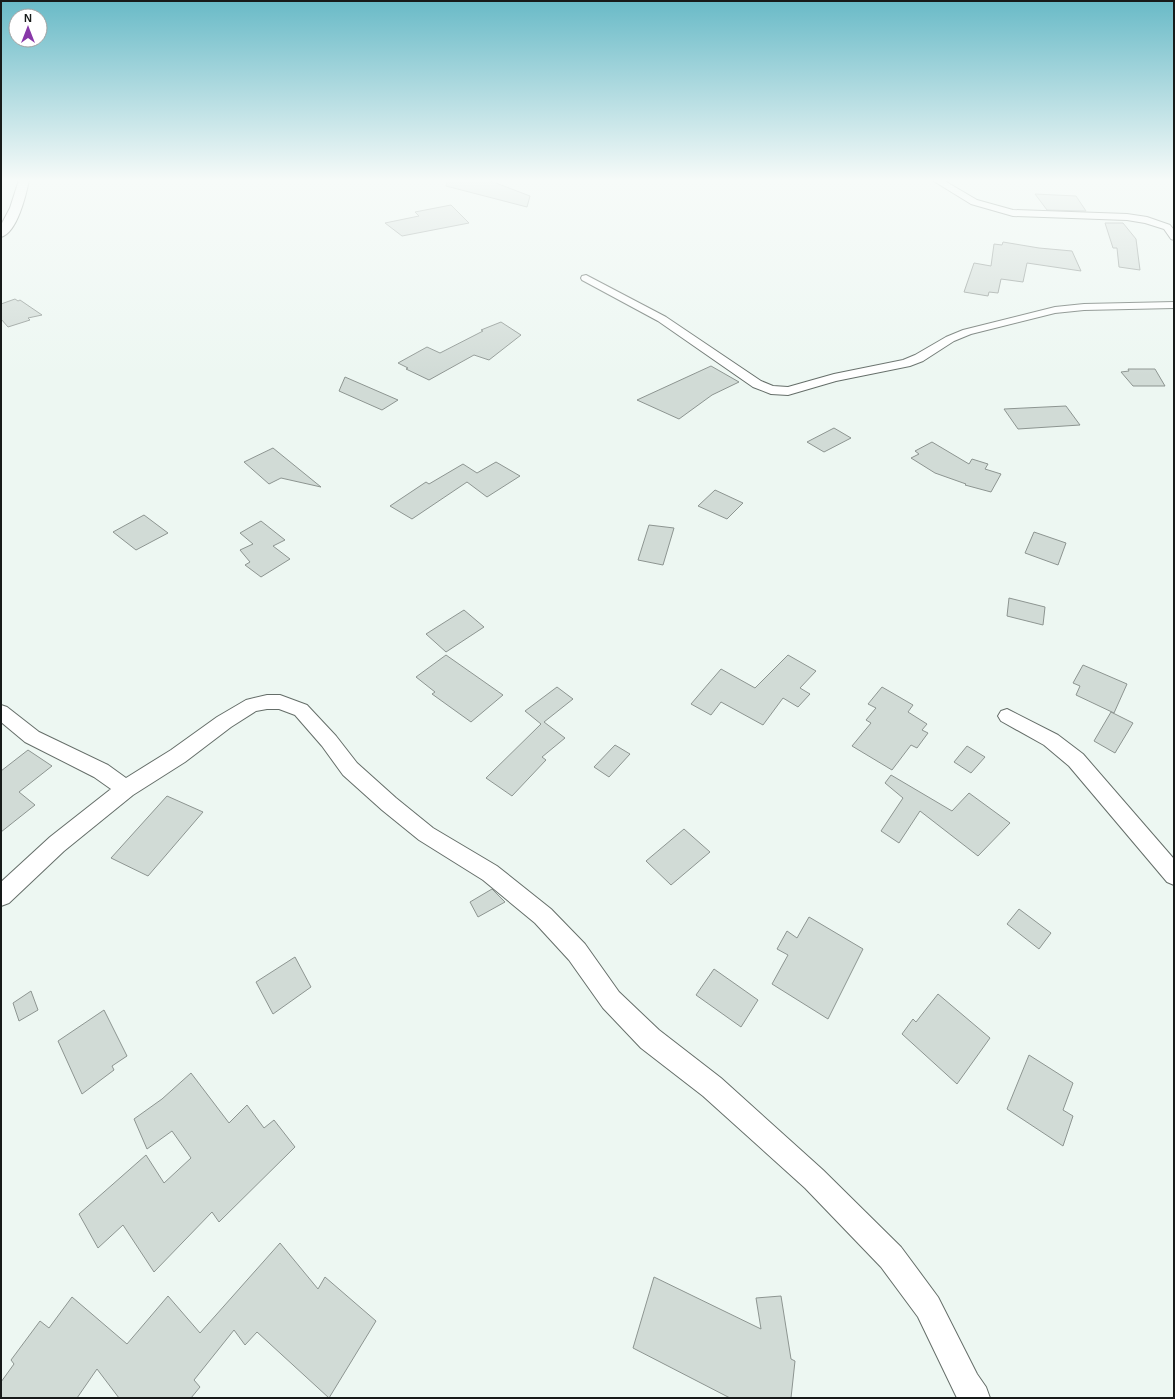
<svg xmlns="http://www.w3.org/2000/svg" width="1175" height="1399" viewBox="0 0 1175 1399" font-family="Arial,sans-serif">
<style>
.building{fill:#d1dbd6;stroke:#8d9591}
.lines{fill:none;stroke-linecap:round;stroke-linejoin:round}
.minor-casing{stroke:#656e69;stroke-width:2}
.secondary-casing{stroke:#656e69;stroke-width:2}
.minor{fill:#fff;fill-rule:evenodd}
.secondary{fill:#fff;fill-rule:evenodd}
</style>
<rect width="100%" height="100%" fill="#edf7f2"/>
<path class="building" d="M447,180h41l42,16 -3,11 -81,-21z
M1035,194l41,2 10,15 -39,-1z
M451,205l18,18 -67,13 -17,-13 34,-7 -4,-4z
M1105,223h18l13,16 4,31 -21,-3 -2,-19h-4z
M1003,242l36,6 33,3 9,20 -54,-8 -4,19 -22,-3 -3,14 -9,-1 -1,4 -24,-4 10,-29 17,3 3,-22 8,1z
M15,299l3,2 2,-1 22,15 -14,3 2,2 -22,7 -7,-8v-15z
M501,322l20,13 -32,25 -15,-5 -45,25 -23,-11 2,-1 -10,-5 29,-16 13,6 43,-22 -2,-1z
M711,366l28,16 -27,13 -33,24 -42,-19z
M1128,369h27l10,17h-32l-12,-14 8,-1z
M345,377l53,23 -16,10 -43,-19z
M1066,406l14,19 -62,4 -14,-20z
M834,428l17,10 -27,14 -17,-10z
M932,442l37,22 3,-5 16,5 -3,5 16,5 -10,18 -26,-7 1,-1 -31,-11 -24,-15 8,-4 -4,-3z
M273,448l48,39 -40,-9 -12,6 -25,-22z
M496,462l24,14 -33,21 -20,-15 -55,37 -22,-13 36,-24 3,2 34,-20 14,9z
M715,490l28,13 -16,16 -29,-13z
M144,515l24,18 -32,17 -23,-18z
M261,521l24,19 -12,6 17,13 -29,18 -16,-12 5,-3 -10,-12 13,-6 -13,-11z
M649,525l25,3 -11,37 -25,-5z
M1034,532l32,11 -8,22 -33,-12z
M1009,598l36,9 -2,18 -36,-9z
M464,610l20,17 -38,25 -20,-18z
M446,655l57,40 -32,27 -39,-28 3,-2 -19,-15z
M788,655l28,16 -16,17 10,6 -12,13 -15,-9 -20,27 -42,-23 -10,13 -20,-11 30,-35 34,19z
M1083,665l44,19 -13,29 -38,-18 4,-9 -7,-3z
M557,687l16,12 -29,23 21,16 -23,19 4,3 -34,36 -26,-18 55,-54 -16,-13z
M882,687l31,18 -5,7 19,12 -5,6 6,3 -11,15 -6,-3 -19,25 -40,-24 19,-23 -5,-3 10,-12 -8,-4z
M1111,712l22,11 -18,30 -21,-12z
M615,745l15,9 -21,23 -15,-10z
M967,746l18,11 -14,16 -17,-11z
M28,750l24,16 -33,26 16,13 -34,27v-61z
M891,775l61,36 17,-18 41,30 -32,33 -58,-45 -21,32 -18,-12 22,-33 -18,-15z
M167,796l36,16 -55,64 -37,-18z
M684,829l26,23 -39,33 -25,-24z
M492,889l13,13 -27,15 -8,-15z
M1019,909l32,24 -12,16 -32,-25z
M809,917l54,32 -35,70 -56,-35 16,-29 -11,-6 10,-18 10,7z
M295,957l16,30 -38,27 -17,-32z
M714,969l44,31 -17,27 -45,-32z
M31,991l7,19 -19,11 -6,-18z
M938,994l52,44 -33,46 -55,-50 11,-15 3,3z
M104,1010l23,46 -15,10 2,4 -32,24 -24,-53z
M1029,1055l44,28 -10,27 10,6 -10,30 -56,-37z
M191,1073l38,50 18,-18 17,23 10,-8 21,27 -76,75 -7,-10 -58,60 -31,-47 -25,23 -19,-34 67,-59 18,28 27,-25 -19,-27 -25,18 -13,-30 28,-20z
M280,1243l38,46 7,-12 51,44 -47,77 -72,-66 -12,13 -11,-15 -40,50 6,7 -9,11h-72l-22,-29 -20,29h-76v-16l13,-18 -3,-4 29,-39 9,7 23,-31 55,47 41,-48 32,37z
M654,1277l107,52 -5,-31 25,-2 10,63 4,2 -4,37h-61l-97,-50z"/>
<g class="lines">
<defs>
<path id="minor" d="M932,180h11l34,20 36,10 114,4 20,3 23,8 4,5v10l-3,-1 -7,-10 -19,-6 -18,-3 -114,-4 -42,-12z
M586,275l80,42 95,64 12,5 15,1 46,-13 69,-14 12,-5 31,-18 17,-7 92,-23 29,-3 90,-2v6l-90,2 -29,3 -84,21 -17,7 -31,20 -13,5 -74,15 -48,14 -17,-1 -18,-7 -95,-66 -76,-41 -1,-2 1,-2z
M267,695h13l27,10 29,31 21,27 39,35 37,30 64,38 54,43 34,35 34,48 40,38 62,48 102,92 78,77 37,50 39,77 9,13 4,11h-33l-39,-81 -37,-50 -76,-79 -102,-92 -62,-48 -38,-40 -34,-48 -34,-37 -52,-43 -64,-40 -37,-30 -39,-35 -21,-29 -27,-31 -16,-6h-12l-11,2 -25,16 -46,35 -52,33 -69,56 -55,52 -8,3v-24l49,-45 61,-48 -17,-12 -69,-35 -24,-20v-17l6,2 32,25 69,33 18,13 45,-28 46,-33 29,-17z
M1007,709l51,26 25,19 91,105v26l-7,-3 -98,-116 -25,-21 -43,-24 -3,-5 3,-5z"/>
<path id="secondary" d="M19,180h10c-3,15 -12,53 -28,57v-12l9,-17z"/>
</defs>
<use href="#minor" class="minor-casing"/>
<use href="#secondary" class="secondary-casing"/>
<use href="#minor" class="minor"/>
<use href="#secondary" class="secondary"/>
</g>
<linearGradient id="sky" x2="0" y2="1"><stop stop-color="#69bac7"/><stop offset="0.48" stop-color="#f7fbf9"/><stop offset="1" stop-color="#f7fbf9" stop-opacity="0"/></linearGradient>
<rect width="1175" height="376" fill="url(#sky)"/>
<rect width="1175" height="1399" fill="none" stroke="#171a19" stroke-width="4"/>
<g transform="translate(28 28)"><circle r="19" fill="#ffffff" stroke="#a2a3a3"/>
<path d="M0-3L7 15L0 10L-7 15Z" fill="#8838a8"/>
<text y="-6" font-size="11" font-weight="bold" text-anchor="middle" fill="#171a19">N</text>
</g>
</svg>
